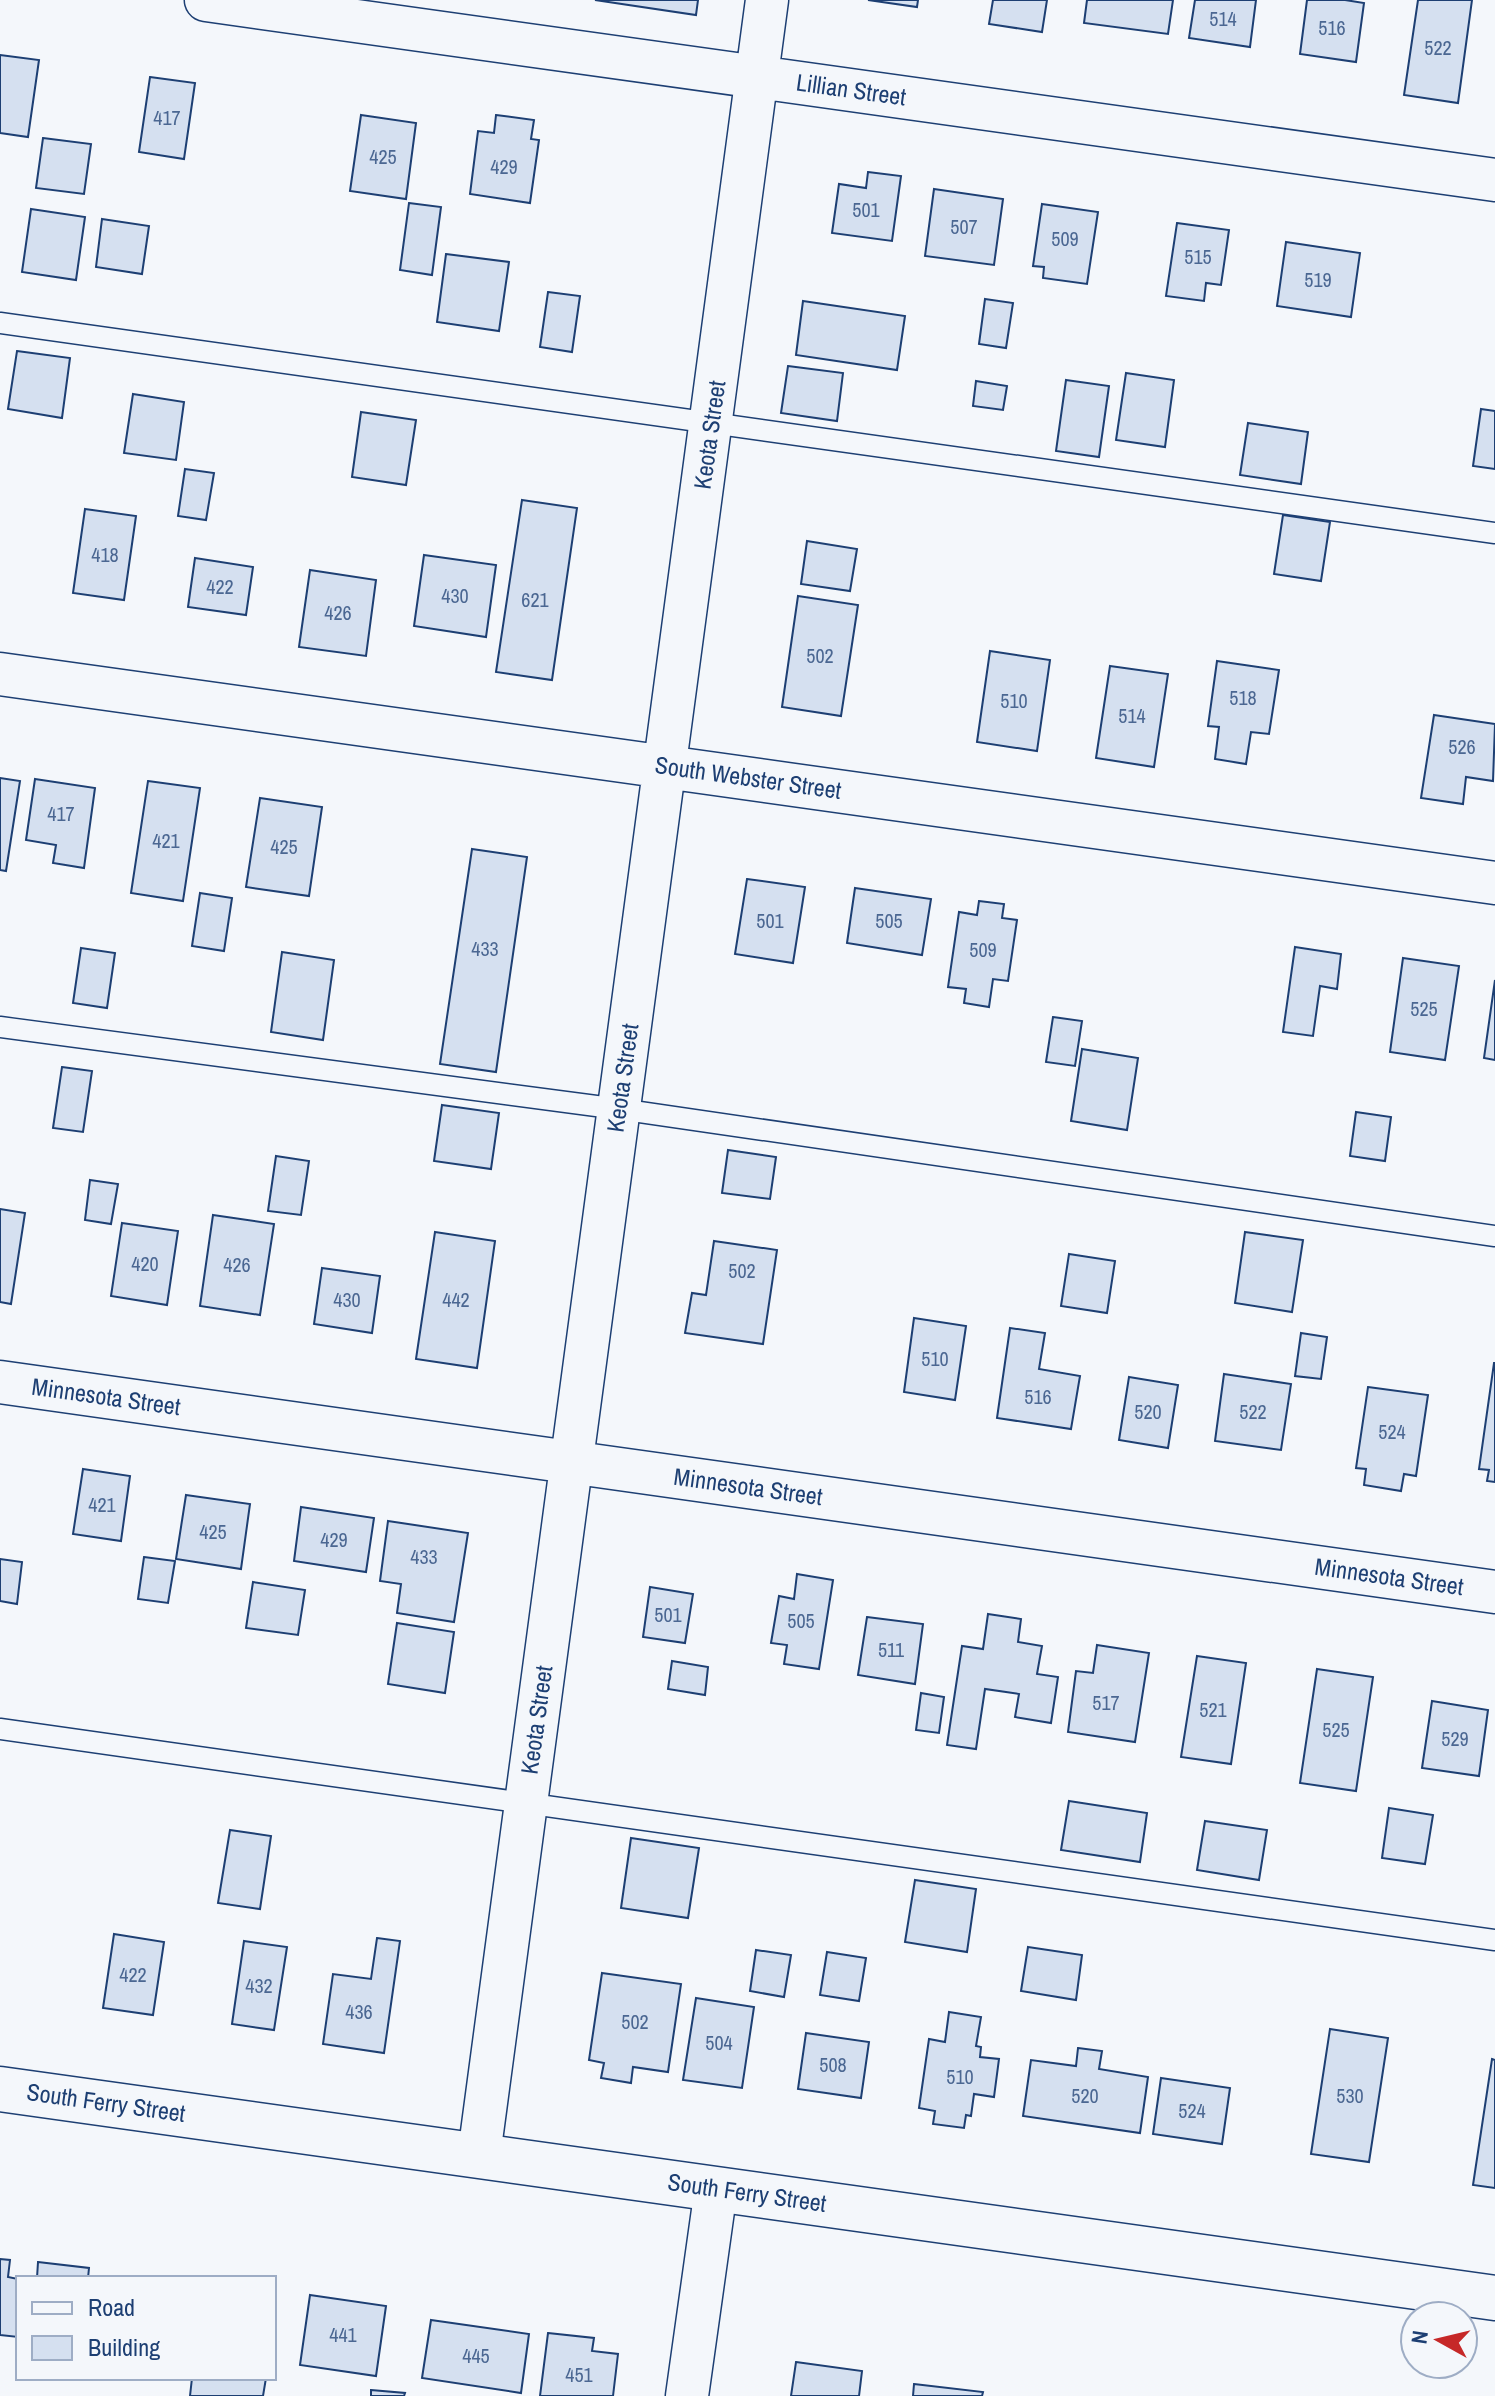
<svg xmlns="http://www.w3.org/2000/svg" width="1495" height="2396" viewBox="0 0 1495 2396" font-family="'Archivo Narrow',sans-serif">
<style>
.building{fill:#d5e0f0;stroke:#1d3f73;stroke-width:2}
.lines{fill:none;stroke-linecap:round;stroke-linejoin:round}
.service-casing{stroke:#1d3f73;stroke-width:23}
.minor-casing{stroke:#1d3f73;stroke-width:45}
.tertiary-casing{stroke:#1d3f73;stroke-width:47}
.service{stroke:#f4f7fb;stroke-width:20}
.minor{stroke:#f4f7fb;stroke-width:42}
.tertiary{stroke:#f4f7fb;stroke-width:44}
.labels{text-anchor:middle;stroke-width:6;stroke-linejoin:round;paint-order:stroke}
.number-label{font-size:20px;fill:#4b6792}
.street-label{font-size:24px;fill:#1d3f73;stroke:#f4f7fb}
</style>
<rect width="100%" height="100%" fill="#f4f7fb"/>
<path class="building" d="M595,0h103l-2,15z
M868,0h50l-1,7z
M993,0h54l-5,32 -53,-8z
M1087,0h86l-5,34 -84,-11z
M1195,0h61l-6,47 -61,-9z
M1307,0h38l19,3 -8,59 -56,-8z
M1418,0h54l-14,103 -54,-8z
M0,55l39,5 -11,77 -28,-4z
M150,77l45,6 -11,76 -45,-7z
M361,115l55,8 -10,76 -56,-8z
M496,115l38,5 -3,19 8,1 -9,63 -60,-9 8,-63 16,2z
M43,138l48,6 -7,50 -48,-6z
M868,172l33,4 -9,65 -60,-8 7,-49 27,4z
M934,189l69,10 -9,66 -69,-9z
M409,203l32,4 -9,68 -32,-5z
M1042,204l56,8 -11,72 -44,-6 1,-11 -11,-1z
M31,209l54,8 -9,63 -54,-8z
M102,219l47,7 -7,48 -46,-7z
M1177,223l52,7 -8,55 -15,-2 -2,18 -38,-5z
M1286,242l74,11 -9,64 -74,-11z
M446,254l63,8 -10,69 -62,-9z
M548,292l32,4 -8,56 -32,-5z
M985,299l28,4 -7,45 -27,-4z
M803,301l102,15 -8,54 -101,-15z
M17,351l53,7 -8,60 -54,-9z
M788,366l55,7 -6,48 -56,-8z
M1126,373l48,7 -9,67 -49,-7z
M1066,380l43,6 -10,71 -43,-6z
M976,381l31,5 -4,24 -30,-4z
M133,394l51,8 -8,58 -52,-7z
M1481,409l14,2v58l-22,-3z
M361,412l55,8 -10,65 -54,-8z
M1248,423l60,9 -7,52 -61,-9z
M185,469l29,4 -8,47 -28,-4z
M522,500l55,8 -25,172 -56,-8z
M85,509l51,7 -12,84 -51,-7z
M1283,515l47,7 -9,59 -47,-7z
M807,541l50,8 -7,42 -49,-7z
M424,555l72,10 -10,72 -72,-11z
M195,558l58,9 -7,48 -58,-8z
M310,570l66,10 -10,76 -67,-9z
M798,596l60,9 -17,111 -59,-9z
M990,651l60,9 -13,91 -60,-9z
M1217,661l62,9 -10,64 -18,-2 -5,32 -31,-5 4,-32 -11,-1z
M1110,666l58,8 -14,93 -58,-9z
M1434,715l61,9 -2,57 -27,-4 -3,27 -42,-6z
M0,778l20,3 -14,90 -6,-1z
M35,779l60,9 -11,80 -31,-5 3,-18 -30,-5z
M148,781l52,7 -17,113 -52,-8z
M260,798l62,9 -13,89 -63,-9z
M472,849l55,8 -31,215 -56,-8z
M747,879l58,8 -12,76 -58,-9z
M855,888l76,11 -9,56 -75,-12z
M200,893l32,5 -8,53 -32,-5z
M979,901l25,3 -2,14 15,2 -9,61 -15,-2 -4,28 -25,-4 2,-14 -18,-2 11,-75 18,3z
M1295,947l46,7 -4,35 -17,-3 -7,50 -30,-4z
M81,948l34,5 -8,55 -34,-5z
M282,952l52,8 -11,80 -52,-8z
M1403,958l56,8 -14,94 -55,-8z
M1495,980v80l-11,-2z
M1053,1017l29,4 -7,45 -29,-4z
M1082,1049l56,9 -11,72 -56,-9z
M62,1067l30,4 -9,61 -30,-4z
M442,1105l57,8 -8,56 -57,-8z
M1356,1112l35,5 -6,44 -35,-5z
M728,1150l48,7 -6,42 -48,-6z
M276,1156l33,5 -8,54 -33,-4z
M90,1180l28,4 -7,40 -26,-4z
M0,1209l25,4 -14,91 -11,-2z
M213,1215l61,9 -14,91 -60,-9z
M122,1223l56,8 -11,74 -56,-9z
M435,1232l60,9 -18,127 -61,-9z
M1245,1232l58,8 -11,72 -57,-9z
M714,1241l63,9 -14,94 -78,-11 7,-40 14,2z
M1069,1254l46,7 -8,52 -46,-7z
M322,1268l58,8 -8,57 -58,-9z
M914,1318l52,8 -11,74 -51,-8z
M1010,1328l35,5 -6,36 41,7 -9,53 -74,-11z
M1301,1333l26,4 -6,42 -26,-3z
M1494,1363h1v119l-8,-1 2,-11 -10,-1z
M1224,1374l67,10 -10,66 -66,-9z
M1129,1377l49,8 -10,63 -49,-8z
M1368,1387l60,8 -12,81 -12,-2 -3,17 -37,-6 2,-16 -10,-1z
M83,1469l47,7 -9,65 -48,-7z
M186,1495l64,9 -9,65 -65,-10z
M301,1507l73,11 -8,54 -72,-11z
M388,1521l80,12 -14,89 -57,-9 4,-29 -21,-3z
M144,1557l31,4 -7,42 -30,-4z
M0,1559l22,3 -5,42 -17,-3z
M797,1574l36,6 -14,89 -35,-5 3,-19 -16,-2 8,-47 15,3z
M253,1582l52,8 -7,45 -52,-7z
M650,1587l43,7 -8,49 -42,-6z
M988,1614l33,5 -3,23 24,4 -5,28 21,3 -7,46 -36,-6 4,-23 -34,-5 -9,60 -29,-4 15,-99 21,3z
M867,1617l56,7 -8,60 -57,-9z
M397,1623l57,9 -9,61 -57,-9z
M1097,1645l52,8 -14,89 -67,-10 8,-61 17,2z
M1197,1656l49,7 -15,101 -50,-7z
M672,1661l36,6 -3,28 -37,-6z
M1317,1669l56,8 -17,114 -56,-8z
M921,1693l23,4 -5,36 -23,-3z
M1432,1701l56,9 -9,66 -57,-8z
M1069,1801l78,12 -7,49 -79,-12z
M1389,1808l44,7 -8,49 -43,-6z
M1205,1821l62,9 -8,50 -62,-10z
M230,1830l41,6 -11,73 -42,-6z
M631,1838l68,10 -11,70 -67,-10z
M915,1880l61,9 -9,63 -62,-10z
M114,1934l50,8 -11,73 -50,-7z
M377,1938l23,3 -16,112 -61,-9 10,-70 38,5z
M244,1941l43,6 -13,83 -42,-6z
M1028,1947l54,8 -6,45 -55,-9z
M756,1950l35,5 -7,42 -34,-6z
M827,1952l39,6 -7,43 -39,-6z
M602,1973l79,11 -13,88 -35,-5 -2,16 -30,-5 3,-15 -15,-3z
M696,1998l58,9 -12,81 -59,-8z
M949,2012l32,5 -5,29 5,1 -1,10 19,2 -5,38 -20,-3 -3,22 -5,-1 -2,13 -31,-4 2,-13 -16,-3 10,-69 16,3z
M1330,2029l58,9 -19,124 -58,-8z
M806,2033l63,9 -8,56 -63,-9z
M1078,2048l24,3 -3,18 49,8 -8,56 -117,-17 8,-56 45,6z
M1492,2059l3,1v128l-22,-3z
M1161,2078l69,10 -8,56 -69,-10z
M0,2259l10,1 -2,17 10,2v58l-18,-2z
M38,2262l51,6 -1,10h-51z
M310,2295l76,11 -10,70 -76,-11z
M431,2320l98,14 -8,59 -99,-15z
M548,2333l46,5 -2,13 26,3 -5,42h-73z
M796,2362l66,9 -3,25h-68z
M192,2378h74l-3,18h-73z
M914,2384l69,8 -1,4h-69z
M371,2390l34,3 -1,3h-33z"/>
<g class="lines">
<defs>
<path id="service" d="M0,323l1495,210
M0,1027l619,82 876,127
M0,1729l1495,211"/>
<path id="minor" d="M206,0l1289,180
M0,674l1495,209
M0,1382l1495,210
M479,2155l288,-2155
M687,2396l29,-207"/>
<path id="tertiary" d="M0,2089l1495,209"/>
</defs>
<use href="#service" class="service-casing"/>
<use href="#minor" class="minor-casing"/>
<use href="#tertiary" class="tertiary-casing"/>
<use href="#service" class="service"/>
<use href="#minor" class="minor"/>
<use href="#tertiary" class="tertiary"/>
</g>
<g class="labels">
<g class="number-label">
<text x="1223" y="26">514</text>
<text x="1332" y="35">516</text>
<text x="1438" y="55">522</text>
<text x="167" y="125">417</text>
<text x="383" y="164">425</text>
<text x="504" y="174">429</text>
<text x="866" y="217">501</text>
<text x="964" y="234">507</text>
<text x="1065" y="246">509</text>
<text x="1198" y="264">515</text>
<text x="1318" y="287">519</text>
<text x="105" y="562">418</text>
<text x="220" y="594">422</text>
<text x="455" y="603">430</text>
<text x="535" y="607">621</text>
<text x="338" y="620">426</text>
<text x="820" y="663">502</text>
<text x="1243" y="705">518</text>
<text x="1014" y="708">510</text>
<text x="1132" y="723">514</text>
<text x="1462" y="754">526</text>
<text x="61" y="821">417</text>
<text x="166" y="848">421</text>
<text x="284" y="854">425</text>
<text x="770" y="928">501</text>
<text x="889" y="928">505</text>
<text x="485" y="956">433</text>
<text x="983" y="957">509</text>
<text x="1424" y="1016">525</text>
<text x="145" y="1271">420</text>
<text x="237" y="1272">426</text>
<text x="742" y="1278">502</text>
<text x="347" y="1307">430</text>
<text x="456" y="1307">442</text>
<text x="935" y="1366">510</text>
<text x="1038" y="1404">516</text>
<text x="1148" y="1419">520</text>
<text x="1253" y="1419">522</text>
<text x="1392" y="1439">524</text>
<text x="102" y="1512">421</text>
<text x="213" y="1539">425</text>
<text x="334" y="1547">429</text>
<text x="424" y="1564">433</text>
<text x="668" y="1622">501</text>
<text x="801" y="1628">505</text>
<text x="891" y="1657">511</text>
<text x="1106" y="1710">517</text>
<text x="1213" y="1717">521</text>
<text x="1336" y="1737">525</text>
<text x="1455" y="1746">529</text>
<text x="133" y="1982">422</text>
<text x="259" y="1993">432</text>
<text x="359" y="2019">436</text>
<text x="635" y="2029">502</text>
<text x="719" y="2050">504</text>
<text x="833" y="2072">508</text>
<text x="960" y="2084">510</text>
<text x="1085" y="2103">520</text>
<text x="1350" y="2103">530</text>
<text x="1192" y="2118">524</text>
<text x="343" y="2342">441</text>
<text x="476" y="2363">445</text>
<text x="579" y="2382">451</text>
</g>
<g class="street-label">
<text transform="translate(851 90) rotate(8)" y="8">Lillian Street</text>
<text transform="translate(710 435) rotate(-82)" y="8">Keota Street</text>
<text transform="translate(748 778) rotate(8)" y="8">South Webster Street</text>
<text transform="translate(623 1078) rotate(-82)" y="8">Keota Street</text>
<text transform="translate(106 1397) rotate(8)" y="8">Minnesota Street</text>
<text transform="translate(748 1487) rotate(8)" y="8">Minnesota Street</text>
<text transform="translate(1389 1577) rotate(8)" y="8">Minnesota Street</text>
<text transform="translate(537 1720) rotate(-82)" y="8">Keota Street</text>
<text transform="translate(106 2103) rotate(8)" y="8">South Ferry Street</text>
<text transform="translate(747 2193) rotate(8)" y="8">South Ferry Street</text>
</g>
</g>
<rect x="16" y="2276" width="260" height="104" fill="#f4f7fb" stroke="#9eadc5" stroke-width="2"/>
<rect x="32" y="2302" width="40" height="12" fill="#f4f7fb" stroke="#9eadc5" stroke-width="2"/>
<text x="88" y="2316" font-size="24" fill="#1d3f73">Road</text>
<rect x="32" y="2336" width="40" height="24" fill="#d5e0f0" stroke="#9eadc5" stroke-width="2"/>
<text x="88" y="2356" font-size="24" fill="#1d3f73">Building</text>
<g transform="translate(1439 2340) rotate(278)"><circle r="38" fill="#f4f7fb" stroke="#9eadc5" stroke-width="2"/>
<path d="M0-6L14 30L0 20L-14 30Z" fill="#c62828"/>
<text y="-12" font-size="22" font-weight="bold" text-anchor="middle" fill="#1d3f73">N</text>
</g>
</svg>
